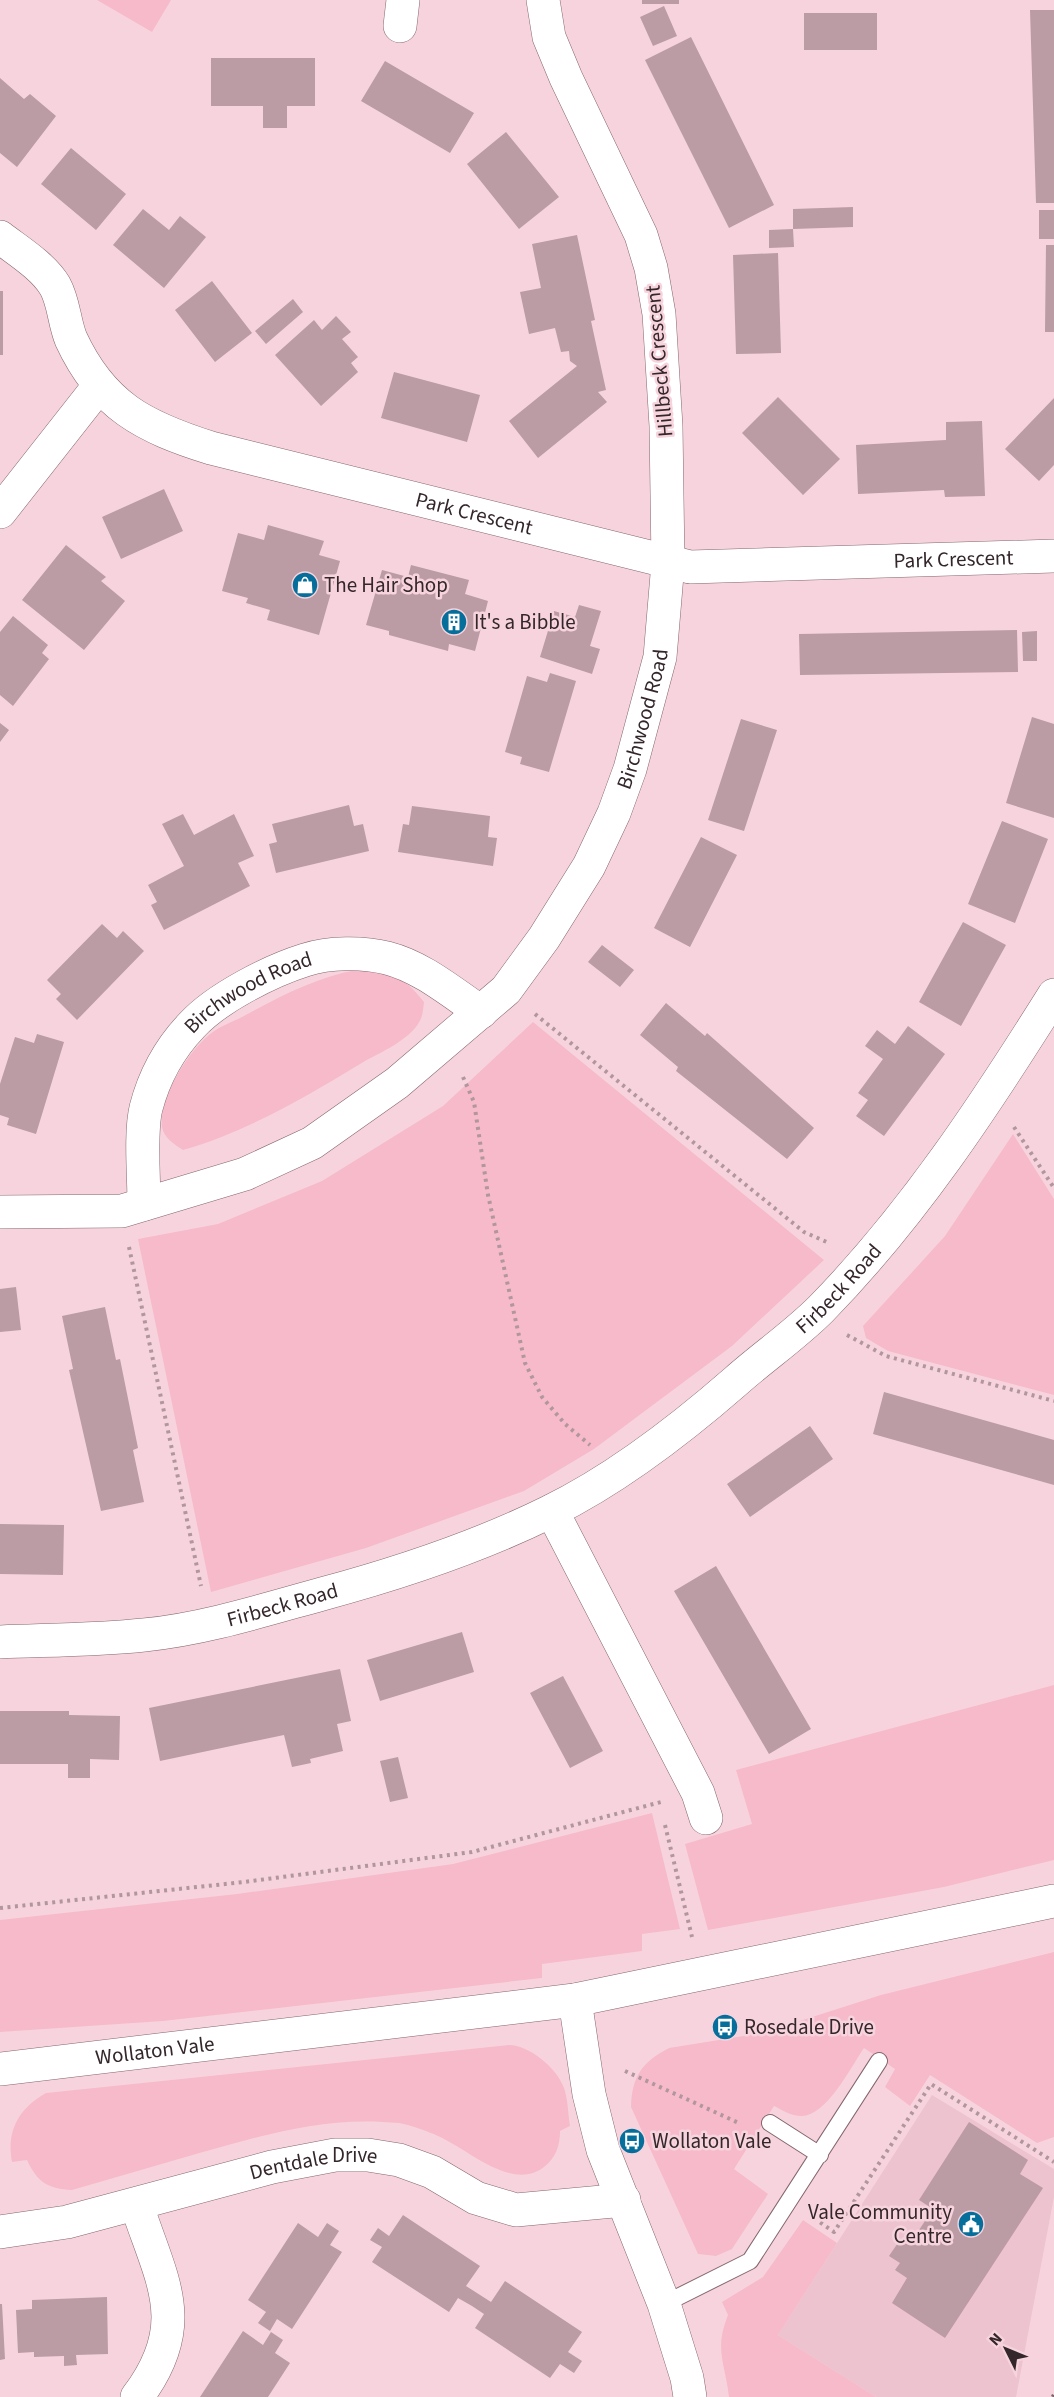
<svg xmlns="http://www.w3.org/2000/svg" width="1054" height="2397" viewBox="0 0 1054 2397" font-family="'Source Sans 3',sans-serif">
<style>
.built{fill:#ecc3cf}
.green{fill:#f6bacb}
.building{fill:#bb9ba4}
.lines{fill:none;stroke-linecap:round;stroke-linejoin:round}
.lane-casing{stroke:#84666e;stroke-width:18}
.street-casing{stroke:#84666e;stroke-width:34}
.secondary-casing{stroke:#84666e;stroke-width:34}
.path{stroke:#b1969d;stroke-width:4;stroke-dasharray:3 4.5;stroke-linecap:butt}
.lane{stroke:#fff;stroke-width:16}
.street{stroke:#fff;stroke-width:33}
.secondary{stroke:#fff;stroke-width:33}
.rail{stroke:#7b666c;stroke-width:4.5;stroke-dasharray:12 6;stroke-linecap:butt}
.labels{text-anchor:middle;stroke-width:5;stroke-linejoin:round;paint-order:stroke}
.street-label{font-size:21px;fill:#34272b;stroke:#f7d4dd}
.poi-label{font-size:21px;fill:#34272b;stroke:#f7d4dd;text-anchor:start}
</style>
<rect width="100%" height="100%" fill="#f7d4dd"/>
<path class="built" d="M932,2095l122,74v28l-38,200h-140l-98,-62z"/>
<path class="green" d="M97,0h74l-19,32z
M357,970c34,3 46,5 67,32 -1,8 -1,15 -6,22 -10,16 -36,28 -53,37 -58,35 -116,70 -182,89 -9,-6 -19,-12 -21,-23 -4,-28 26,-75 47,-92 9,-8 23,-13 33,-18 37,-20 74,-40 115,-47z
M533,1022l291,238 -92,86 -138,103 -70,42 -158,57 -155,44 -73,-353 80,-15 104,-43 121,-75z
M1013,1134l41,65v196l-166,-44 -22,-13 -3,-12 82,-90z
M1054,1685v175l-110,27 -236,43 -23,-86 67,-20 -16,-54z
M652,1813l28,116 -38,5v17l-100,13v14l-379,43 -163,11v-112l237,-26 216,-30z
M1054,1952v185l-17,6 -107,-68 -20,31 -25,-19 10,-18 -31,-21c-13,19 -38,69 -63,68 -10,0 -19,-6 -27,-10l-40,63 34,25 -36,55 -16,7 -18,-2 -67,-147c1,-31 11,-45 38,-59l93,-15 119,-38z
M509,2045c20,0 48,23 55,43 4,11 4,26 6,38l-10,5c0,14 -4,27 -16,36 -32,25 -76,-18 -106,-31 -11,-5 -27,-11 -39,-13 -72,-7 -128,10 -196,29 -44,13 -87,25 -131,38 -24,-1 -35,-8 -45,-30l-15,2c-6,-31 7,-54 34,-69z
M803,2220l34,23 -59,92 98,62h-147c-4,-35 -15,-47 -1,-82l-6,-13 41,-25z"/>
<path class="building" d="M642,0h37v4h-37z
M664,6l13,30 -24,10 -13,-29z
M1030,10h24v193h-18z
M804,13h73v37h-73z
M691,37l83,168 -45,23 -84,-168z
M211,58h104v48h-28v22h-24v-22h-52z
M385,61l89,52 -24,40 -89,-52z
M0,78l24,21 6,-5 26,22 -39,51 -17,-14z
M506,132l53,65 -40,32 -52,-65z
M71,148l55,46 -30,36 -55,-46z
M853,207v20l-60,2v-20z
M143,209l26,21 11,-14 26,21 -42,51 -51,-43z
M1039,210h15v29h-15z
M793,229l1,18 -25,1v-18z
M577,235l18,85 -4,1 15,69 -8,2 9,10 -69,56 -29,-37 68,-55 -7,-5 -1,-10 -8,1 -6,-24 -26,6 -9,-42 21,-4 -9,-44z
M1046,245h8v87h-9z
M778,253l3,100 -45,1 -3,-99z
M212,281l40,52 -37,29 -40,-52z
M0,291h3v64h-3z
M293,299l10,13 -37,32 -11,-13z
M336,316l15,16 -9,7 16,18 -7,6 7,9 -37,34 -46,-51 39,-35 8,10z
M394,372l86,23 -13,47 -86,-24z
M778,397l62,62 -37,36 -61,-62z
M1054,398v67l-15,16 -34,-32z
M982,421l3,75 -40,1 -1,-7 -86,4 -2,-49 90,-5v-18z
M164,489l19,42 -62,28 -19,-42z
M268,525l56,16 -5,14 21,6 -21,74 -52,-15 3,-10 -24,-7 2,-5 -26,-7 16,-58 26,7z
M66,545l40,32 -5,4 24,20 -41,49 -62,-50z
M411,565l58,15 -4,14 23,7 -13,50 -26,-7 -1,7 -59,-16v-4l-23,-6 16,-55 26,7z
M579,605l22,6 -11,35 10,3 -8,25 -52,-17 14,-46 21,6z
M13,616l35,29 -6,8 7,6 -36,47 -13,-11v-63z
M1017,630l1,42 -218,3 -1,-41z
M1037,631v30h-14l-1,-29z
M550,673l26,8 -27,91 -29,-8 2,-7 -17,-5 22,-76 20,6z
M1032,717l22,7v94l-48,-15z
M741,719l36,11 -33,101 -36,-11z
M0,723l9,7 -9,12z
M349,805l5,21 9,-2 6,27 -93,22 -7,-29 8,-2 -5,-18z
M412,806l78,10 -2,21 9,1 -4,28 -95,-14 5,-28 6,1z
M183,814l11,21 40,-21 20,42 -16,7 12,23 -86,44 -13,-25 6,-3 -9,-17 36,-19 -22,-42z
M1002,821l46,18 -33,84 -47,-19z
M701,837l36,18 -47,92 -36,-19z
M963,922l43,23 -45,81 -42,-24z
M102,924l15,14 6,-7 21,20 -67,69 -21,-21 5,-5 -14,-14z
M602,945l32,25 -14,17 -32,-25z
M666,1003l39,33 2,-3 107,95 -27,31 -111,-88 2,-4 -38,-32z
M908,1026l37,28 -61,82 -28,-20 12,-16 -10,-7 25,-34 -18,-13 12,-16 18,14z
M37,1034l27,8 -28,92 -29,-9 2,-7 -9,-3v-31l15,-47 19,6z
M16,1287l5,43 -21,2v-43z
M105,1307l11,53 4,-1 18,89 -5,2 11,52 -43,9 -32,-141 4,-1 -11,-53z
M884,1392l170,48v45l-181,-51z
M810,1426l23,33 -83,58 -23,-33z
M0,1524l64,1 -1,50 -63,-1z
M716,1566l95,163 -42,25 -95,-163z
M462,1632l12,40 -94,29 -13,-41z
M340,1669l11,52 -14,3 6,27 -33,8 1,4 -19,4 -8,-32 -124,26 -11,-53z
M563,1676l40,75 -33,17 -40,-75z
M0,1711h69v4l51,1 -1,44 -29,-1v19h-22v-14h-68z
M398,1757l10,41 -18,4 -10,-41z
M969,2122l59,38 -8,14 23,14 -98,150 -53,-35 15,-25 -12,-8 5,-7 -11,-7 11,-16 9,5 24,-36 -14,-9z
M403,2215l77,51 -14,20 25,16 14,-21 77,51 -14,20 14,9 -8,12 -14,-9 -10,14 -75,-50 9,-14 -12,-8 -14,-8 -9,14 -77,-50 10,-15 -12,-7 8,-12 11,8z
M298,2223l20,14 9,-14 12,8 -9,14 12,7 -50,77 -15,-10 -7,12 -12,-8 8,-11 -18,-12z
M107,2297l1,57 -32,1 1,10 -13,1v-10l-30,1v-5l-16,1 -2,-43 16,-1v-9z
M0,2304h2l3,55 -5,1z
M243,2331l20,14 8,-13 12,8 -8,13 15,10 -22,34h-68z"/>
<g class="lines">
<defs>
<path id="lane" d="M770,2123l50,32
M664,2304l86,-43 129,-200"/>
<g id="street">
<path d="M400,26l3,-26"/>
<path id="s1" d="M0,237c18,14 43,29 55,49 9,16 9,36 16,53 31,67 73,88 140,109l479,119 364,-11"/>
<path d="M0,512l99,-126"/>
<path id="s2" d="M144,1204c0,-27 -4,-72 2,-96 8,-31 23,-59 46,-83 25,-27 78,-54 113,-65 24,-8 58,-8 82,-2 35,9 64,34 94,54"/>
<path id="s3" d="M0,1212l122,-1 123,-37 67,-31 85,-60 109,-93 38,-52 45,-72 25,-53 16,-44 30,-112 8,-94 -2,-137 -7,-112 -8,-46 -10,-33 -75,-157 -17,-41 -6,-37"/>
<path d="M552,1511l146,282 8,25"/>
<path id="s4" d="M0,1642c48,-2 96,-2 144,-7 60,-6 120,-25 178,-41 78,-21 154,-46 227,-82 66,-32 132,-83 187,-131 27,-24 59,-46 85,-72 92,-94 164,-204 233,-314"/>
<path d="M575,2000l14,94 14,56 61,154 23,74 3,19"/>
<path d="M137,2206c25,76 55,118 0,191"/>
<path id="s5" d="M0,2232l67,-10 205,-55 63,-12h33l31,5 33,12 44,26 40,12 108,-10"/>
</g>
<g id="secondary">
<path id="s6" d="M0,2069l575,-69 479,-99"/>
</g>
</defs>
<use href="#lane" class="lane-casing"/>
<use href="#street" class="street-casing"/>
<use href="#secondary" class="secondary-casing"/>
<path class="path" d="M535,1014l269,218 25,11
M463,1077l11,25 14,93 37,168 17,34 23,27 25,21
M1014,1127l40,61
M129,1247l72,339
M847,1335l39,21 168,45
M665,1825l27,112
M0,1908l244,-26 228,-30 189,-50
M625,2071l116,53
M814,2218l20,14 97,-148 123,78"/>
<use href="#lane" class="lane"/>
<use href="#street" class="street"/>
<use href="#secondary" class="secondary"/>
<path class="rail" d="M1053,2397l1,-2"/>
</g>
<defs>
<symbol id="shop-disc" viewBox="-11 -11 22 22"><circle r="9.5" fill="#066e9b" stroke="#f7d4dd"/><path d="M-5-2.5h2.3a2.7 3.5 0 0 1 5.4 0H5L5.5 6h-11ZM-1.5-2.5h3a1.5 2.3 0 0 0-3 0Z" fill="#fff"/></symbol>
<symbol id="building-disc" viewBox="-11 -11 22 22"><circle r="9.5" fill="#066e9b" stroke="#f7d4dd"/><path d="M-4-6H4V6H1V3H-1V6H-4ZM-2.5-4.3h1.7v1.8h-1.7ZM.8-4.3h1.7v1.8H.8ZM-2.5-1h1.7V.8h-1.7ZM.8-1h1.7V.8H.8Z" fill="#fff"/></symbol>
<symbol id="bus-disc" viewBox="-11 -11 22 22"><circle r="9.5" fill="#066e9b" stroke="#f7d4dd"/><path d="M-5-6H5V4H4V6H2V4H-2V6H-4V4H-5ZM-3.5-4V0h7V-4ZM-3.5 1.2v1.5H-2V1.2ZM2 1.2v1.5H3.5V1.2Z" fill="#fff"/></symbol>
<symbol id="civic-disc" viewBox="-11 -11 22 22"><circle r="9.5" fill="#066e9b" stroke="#f7d4dd"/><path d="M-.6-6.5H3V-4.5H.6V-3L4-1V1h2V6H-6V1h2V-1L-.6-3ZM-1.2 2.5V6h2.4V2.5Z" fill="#fff"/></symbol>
</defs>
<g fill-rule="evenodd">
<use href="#shop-disc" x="290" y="570" width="30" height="30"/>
<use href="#building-disc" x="439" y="607" width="30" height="30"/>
<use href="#bus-disc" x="710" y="2012" width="30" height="30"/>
<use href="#bus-disc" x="617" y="2126" width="30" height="30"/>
<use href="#civic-disc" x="956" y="2209" width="30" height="30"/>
</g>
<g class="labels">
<g class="street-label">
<text transform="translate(659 361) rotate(-95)" y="7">Hillbeck Crescent</text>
<text dy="7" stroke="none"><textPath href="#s1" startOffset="585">Park Crescent</textPath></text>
<text dy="7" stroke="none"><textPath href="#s1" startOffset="1071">Park Crescent</textPath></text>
<text dy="7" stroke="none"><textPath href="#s3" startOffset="878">Birchwood Road</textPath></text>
<text dy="7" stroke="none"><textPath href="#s2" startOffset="258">Birchwood Road</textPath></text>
<text dy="7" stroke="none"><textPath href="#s4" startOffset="936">Firbeck Road</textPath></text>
<text dy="7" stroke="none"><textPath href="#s4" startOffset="286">Firbeck Road</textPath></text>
<text dy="7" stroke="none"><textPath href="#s6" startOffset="156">Wollaton Vale</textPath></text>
<text dy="7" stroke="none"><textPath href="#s5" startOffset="322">Dentdale Drive</textPath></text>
</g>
<g class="poi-label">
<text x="324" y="592">The Hair Shop</text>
<text x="474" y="629">It's a Bibble</text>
<text x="744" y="2034">Rosedale Drive</text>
<text x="652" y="2148">Wollaton Vale</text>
<text x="952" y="2219" text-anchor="end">Vale Community<tspan x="952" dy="24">Centre</tspan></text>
</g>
</g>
<g transform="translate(1006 2349) rotate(313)" stroke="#f7d4dd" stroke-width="4.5" paint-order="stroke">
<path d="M0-4.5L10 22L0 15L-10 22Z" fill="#34272b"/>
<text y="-9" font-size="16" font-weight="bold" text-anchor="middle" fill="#34272b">N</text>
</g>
</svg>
